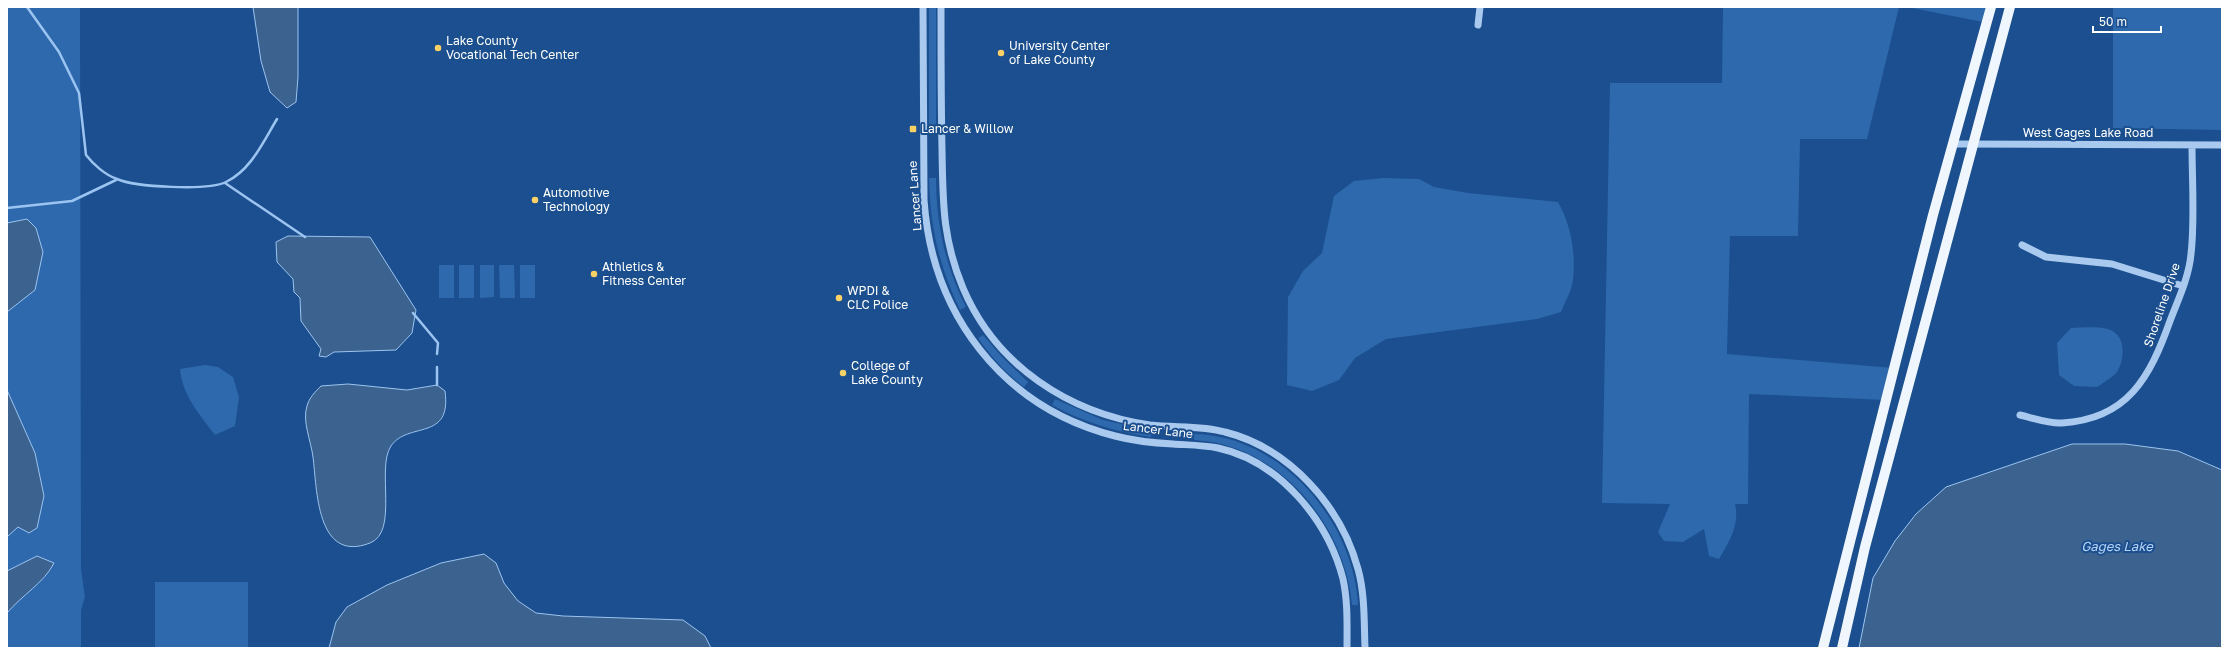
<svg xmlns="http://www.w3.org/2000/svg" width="2229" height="655" viewBox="0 0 2229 655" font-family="'Golos Text',sans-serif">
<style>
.green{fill:#2e69ad}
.water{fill:#3c6290;stroke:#9cc4f0}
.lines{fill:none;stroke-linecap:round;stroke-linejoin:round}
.stream{stroke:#9cc4f0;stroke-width:2.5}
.minor{stroke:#a9c9ee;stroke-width:7}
.major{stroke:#f0f6ff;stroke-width:10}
.poi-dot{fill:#ffd166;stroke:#1b4f8f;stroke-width:1.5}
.labels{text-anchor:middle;stroke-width:4;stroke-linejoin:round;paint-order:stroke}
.poi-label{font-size:12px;fill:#fff;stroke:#1b4f8f;text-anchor:start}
.street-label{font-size:12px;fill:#fff;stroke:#1b4f8f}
.water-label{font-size:13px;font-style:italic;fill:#b5d3f5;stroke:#1b4f8f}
</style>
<rect width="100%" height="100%" fill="#1b4f8f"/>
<path class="green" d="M7,7h73l1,562 4,28 -4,13v38h-74z
M929,7h7v126h-7z
M1723,7h176l-32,132h-67l-2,97h-68l-3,118 167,14 -8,32 -137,-6 -1,110h-13c5,21 -6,38 -16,55l-10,-3 -5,-27 -21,13 -19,-1 -6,-9 12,-28 -68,-1 8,-420h112z
M1907,7h80l-4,15z
M2113,7h109v123l-109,-2z
M929,178h7c0,45 9,88 30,129l-6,3c-21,-44 -30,-83 -31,-132z
M1383,178l36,1 15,8 34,6 90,9c13,23 18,51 15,78 -1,10 -8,22 -12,32l-24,7 -151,20 -31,19 -16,22 -27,11 -25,-6 1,-88 15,-26 19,-18 12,-57 20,-15z
M439,265h15v33h-15z
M459,265h15v33h-15z
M480,265h14v32l-14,1z
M499,265h15l1,33h-15z
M520,265h15v33h-15z
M2071,328c13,0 33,-3 43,4 12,8 10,29 3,40 -5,6 -14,11 -20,15l-23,-1 -15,-11 -2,-32z
M983,335l21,24 24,23 -4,5c-18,-14 -33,-30 -46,-49z
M205,365l13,2 15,10 6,20 -4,29 -20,9c-15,-20 -33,-40 -35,-66z
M1055,399l48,21 49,11 -1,6c-35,-5 -68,-15 -99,-32z
M1194,434c86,1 160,87 164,171h-6c-7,-81 -74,-161 -158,-165z
M155,582h93v66h-93z"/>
<path class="water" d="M253,7h45v70l-2,25 -9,6 -17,-16 -9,-31z
M27,219l9,9 7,24 -8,38 -28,22v-89z
M288,236l82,1 46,73 -4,23 -16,17 -62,2 -8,5 -7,-1 2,-7 -20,-28 -1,-23 -6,-6 -1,-13 -16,-17 -1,-20z
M348,384l59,6 30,-5 8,6c7,51 -37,30 -54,55 -15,22 8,86 -21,97 -54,21 -53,-55 -57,-86 -2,-16 -11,-36 -6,-51 2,-8 8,-14 14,-20z
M7,390l28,63 9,43 -7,32 -8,5 -11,-6 -11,10z
M2072,444h53l53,7 44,19v178h-363l14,-70 22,-37 21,-27 30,-27z
M484,554l12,9 8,20 14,18 18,12 27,3 120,4 22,16 6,12h-382l7,-26 11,-15 40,-22 54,-22z
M37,556l17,7c-10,20 -32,32 -47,50v-42z"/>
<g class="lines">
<path class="stream" d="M27,7l32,45 20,41 7,62c7,9 19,20 31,24 18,8 91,12 109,3 25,-12 37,-40 51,-63
M225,183l80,54
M7,208l65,-7 44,-21
M413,313l25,30 -1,11
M437,367v18"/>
<path class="minor" d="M923,7l1,193c8,114 78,207 191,236 19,5 38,7 58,8 15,1 30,1 45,4 61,13 110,72 125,131 5,23 4,46 4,69
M941,7c0,47 0,95 1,142 1,52 0,89 21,139 33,78 106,125 187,137 25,3 51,0 75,7 64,16 116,74 133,137 7,25 6,53 7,79
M1478,25l2,-18
M1954,144l268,1
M2022,245l24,12 66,7 71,22
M2020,415c13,3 29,9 42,8 66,-4 88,-46 108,-102 8,-21 19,-44 21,-67 4,-33 1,-75 1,-109"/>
<path class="major" d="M1823,648l110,-433 58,-208
M1842,648l23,-101 145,-540"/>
</g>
<g class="poi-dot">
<circle cx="438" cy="48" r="4"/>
<circle cx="1001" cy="53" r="4"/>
<rect x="909" y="125" width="8" height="8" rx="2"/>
<circle cx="535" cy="200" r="4"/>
<circle cx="594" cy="274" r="4"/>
<circle cx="839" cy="298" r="4"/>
<circle cx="843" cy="373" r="4"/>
</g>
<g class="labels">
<g class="poi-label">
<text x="446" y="45">Lake County<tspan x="446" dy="14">Vocational Tech Center</tspan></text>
<text x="1009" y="50">University Center<tspan x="1009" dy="14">of Lake County</tspan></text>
<text x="921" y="133">Lancer &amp; Willow</text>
<text x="543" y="197">Automotive<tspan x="543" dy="14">Technology</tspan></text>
<text x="602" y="271">Athletics &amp;<tspan x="602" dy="14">Fitness Center</tspan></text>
<text x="847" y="295">WPDI &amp;<tspan x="847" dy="14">CLC Police</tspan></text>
<text x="851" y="370">College of<tspan x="851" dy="14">Lake County</tspan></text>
</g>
<g class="street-label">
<text x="2088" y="137">West Gages Lake Road</text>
<text transform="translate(915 196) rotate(-94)" y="4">Lancer Lane</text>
<text transform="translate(2162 305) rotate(-71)" y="4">Shoreline Drive</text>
<text transform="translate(1158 430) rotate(7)" y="4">Lancer Lane</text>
</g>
<g class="water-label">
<text x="2117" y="551">Gages Lake</text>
</g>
</g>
<rect width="2229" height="655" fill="none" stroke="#ffffff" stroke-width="16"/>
<path d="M2093 26v6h68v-6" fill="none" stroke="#ffffff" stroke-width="2"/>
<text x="2099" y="26" font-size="12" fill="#ffffff" stroke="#1b4f8f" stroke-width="3" paint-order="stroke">50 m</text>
</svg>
